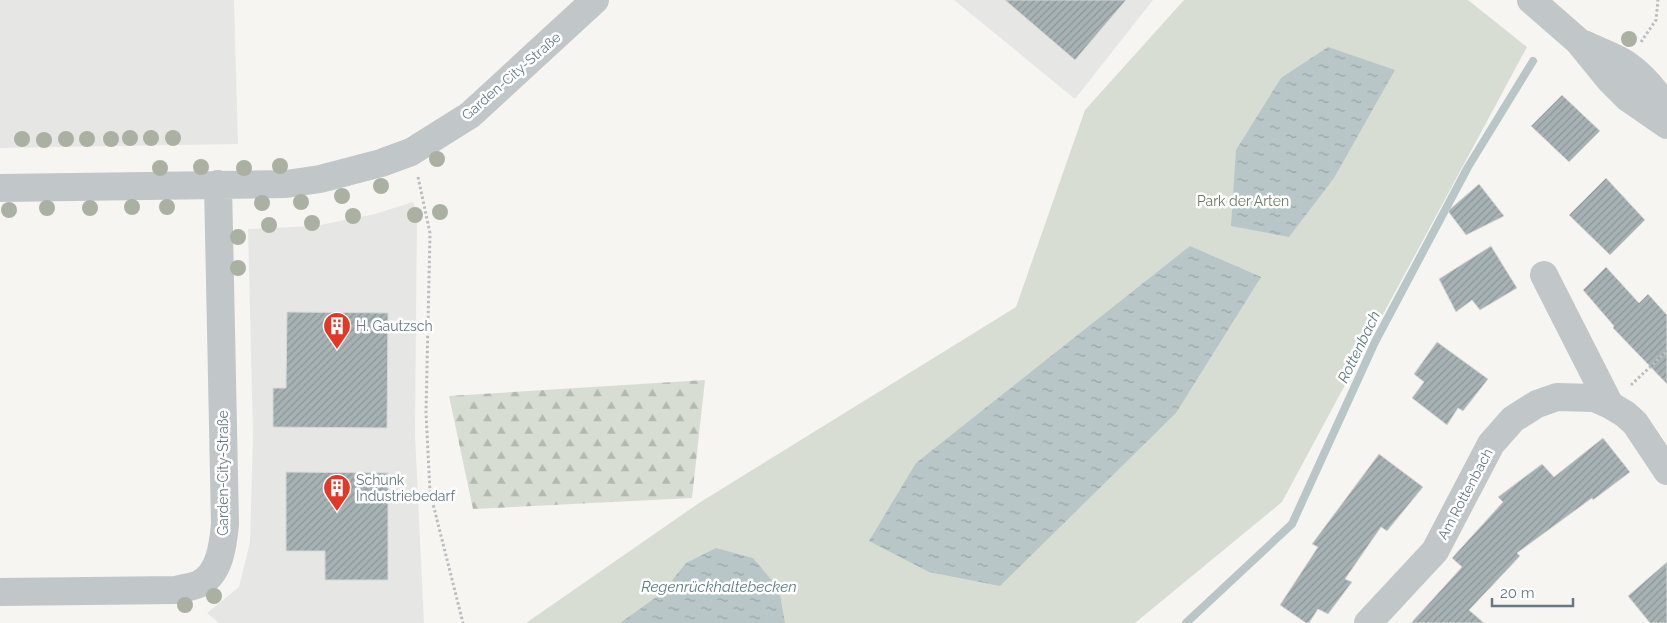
<svg xmlns="http://www.w3.org/2000/svg" width="1667" height="623" viewBox="0 0 1667 623" font-family="Raleway,sans-serif">
<style>
.built{fill:#e6e7e5}
.forest{fill:url(#forest-firs)}
.park{fill:#d8ddd3}
.water{fill:url(#water-ripples)}
.lines{fill:none;stroke-linecap:round;stroke-linejoin:round}
.stream{stroke:#b8c6c8;stroke-width:8}
.building{fill:url(#building-hatch);stroke:#d7d7d5}
.path{stroke:#bbbebf;stroke-width:3;stroke-dasharray:2.5 2.5;stroke-linecap:butt}
.minor{stroke:#c1c6c8;stroke-width:28}
.tree{fill:#aab1a3}
.labels{text-anchor:middle;stroke-width:5;stroke-linejoin:round;paint-order:stroke}
.street-label{font-size:14px;fill:#647983;stroke:#fff}
.park-label{font-size:14px;fill:#6b7a63;stroke:#fff}
.poi-label{font-size:14px;fill:#647983;stroke:#fff;text-anchor:start}
.water-label{font-size:15px;font-style:italic;fill:#607b80;stroke:#fff}
</style>
<defs>
<pattern id="forest-firs" width="22" height="20" patternUnits="userSpaceOnUse" patternTransform="scale(1.25)"><rect width="22" height="20" fill="#d8ddd3"/><path d="M5 1l3.5 6h-7zM16 11l3.5 6h-7z" fill="#b3b8b1"/></pattern>
<pattern id="water-ripples" width="26" height="14" patternUnits="userSpaceOnUse" patternTransform="scale(1.25)"><rect width="26" height="14" fill="#b8c6c8"/><path d="M2 4q2-2 4 0t4 0M15 11q2-2 4 0t4 0" fill="none" stroke="#99a6a8"/></pattern>
<pattern id="building-hatch" width="6" height="6" patternUnits="userSpaceOnUse" patternTransform="scale(1.25)"><rect width="6" height="6" fill="#a7b2b5"/><path d="M-1 1l2-2M0 6l6-6M5 7l2-2" fill="none" stroke="#8c9699"/></pattern>
</defs>
<rect width="100%" height="100%" fill="#f6f5f2"/>
<path class="built" d="M0,0h234l4,144 -238,4z
M954,0h199l-78,99z
M413,202l4,9 -2,224 9,188h-205l-12,-10 32,-26 11,-45 3,-107 -5,-206 67,-3 60,-12z"/>
<path class="forest" d="M705,380l-13,118 -219,11 -24,-113z"/>
<path class="park" d="M1184,0h284l59,47 -245,455 -147,121h-609l173,-120 317,-196 69,-197z"/>
<path class="water" d="M1328,47l67,23 -61,108 -45,59 -58,-11 5,-76 45,-72z
M1190,246l71,31 -85,136 -176,173 -71,-14 -60,-31 47,-78z
M716,548l37,10 26,31 6,34h-165l42,-30 24,-30z"/>
<g class="lines">
<path class="stream" d="M1186,623l106,-99 83,-182 93,-175 65,-106"/>
</g>
<path class="building" d="M1005,0h121l-51,60z
M1562,95l38,36 -31,31 -38,-36z
M1606,178l39,42 -35,35 -41,-40z
M1479,184l25,32 -38,19 -18,-24z
M1491,246l26,42 -37,22 -8,-10 -16,12 -17,-33z
M1606,267l33,36 9,-9 19,21v69l-54,-56 1,-2 -31,-36z
M287,312l101,1 -1,115 -114,-1v-39h13z
M1437,342l51,37 -25,32 -5,-3 -11,17 -35,-27 12,-16 -10,-8z
M1603,438l27,34 -37,28 -1,-2 -75,55 3,3 -51,54 15,13h-73l51,-56 -10,-9 51,-56 -5,-5 44,-33 12,13z
M1379,454l44,33 -36,44 -6,-4 -36,52 7,3 -24,32 -10,-5 -9,14h-3l-26,-18 38,-58 -6,-3z
M286,472l102,1v107h-63v-29h-39z
M1667,562v61h-17l-22,-27z"/>
<g class="lines">
<path class="path" d="M1641,42l15,-22 2,-20
M418,177l12,56 -4,180 4,79 33,131
M1631,385l36,-34"/>
<path class="minor" d="M1531,0l47,41 31,38 19,19 39,27
M1584,44c14,7 30,12 42,20 17,12 32,30 41,47
M0,188l286,-4 34,-5 61,-16 30,-11 59,-37 125,-115
M1544,275l66,130
M0,592l176,-2c7,-2 16,-3 23,-6 21,-10 24,-39 26,-60l-7,-340
M1368,623l67,-72 56,-107 22,-25 24,-15 20,-7 37,1 16,7 15,9 10,9 32,48"/>
</g>
<g class="tree">
<circle cx="1629" cy="39" r="8"/>
<circle cx="130" cy="138" r="8"/>
<circle cx="151" cy="138" r="8"/>
<circle cx="173" cy="138" r="8"/>
<circle cx="22" cy="139" r="8"/>
<circle cx="66" cy="139" r="8"/>
<circle cx="87" cy="139" r="8"/>
<circle cx="111" cy="139" r="8"/>
<circle cx="44" cy="140" r="8"/>
<circle cx="437" cy="159" r="8"/>
<circle cx="280" cy="166" r="8"/>
<circle cx="201" cy="167" r="8"/>
<circle cx="160" cy="168" r="8"/>
<circle cx="244" cy="168" r="8"/>
<circle cx="381" cy="186" r="8"/>
<circle cx="342" cy="196" r="8"/>
<circle cx="301" cy="202" r="8"/>
<circle cx="262" cy="203" r="8"/>
<circle cx="132" cy="207" r="8"/>
<circle cx="167" cy="207" r="8"/>
<circle cx="47" cy="208" r="8"/>
<circle cx="90" cy="208" r="8"/>
<circle cx="9" cy="210" r="8"/>
<circle cx="440" cy="212" r="8"/>
<circle cx="415" cy="215" r="8"/>
<circle cx="353" cy="216" r="8"/>
<circle cx="312" cy="223" r="8"/>
<circle cx="269" cy="225" r="8"/>
<circle cx="238" cy="237" r="8"/>
<circle cx="238" cy="268" r="8"/>
<circle cx="214" cy="596" r="8"/>
<circle cx="185" cy="605" r="8"/>
</g>
<defs>
<symbol id="building-pin" viewBox="-11 -11 22 30"><path d="M0 17L-7.5 6A9.5 9.5 0 1 1 7.5 6Z" fill="#e33825" stroke="#fff"/><path d="M-4-6H4V6H1V3H-1V6H-4ZM-2.5-4.3h1.7v1.8h-1.7ZM.8-4.3h1.7v1.8H.8ZM-2.5-1h1.7V.8h-1.7ZM.8-1h1.7V.8H.8Z" fill="#fff"/></symbol>
</defs>
<g fill-rule="evenodd">
<use href="#building-pin" x="321" y="310" width="32" height="43"/>
<use href="#building-pin" x="321" y="472" width="32" height="43"/>
</g>
<g class="labels">
<g class="street-label">
<text transform="translate(511 76) rotate(-41)" y="5">Garden-City-Straße</text>
<text transform="translate(223 473) rotate(-90)" y="5">Garden-City-Straße</text>
<text transform="translate(1465 494) rotate(-62)" y="5">Am Rottenbach</text>
</g>
<g class="park-label">
<text x="1243" y="206">Park der Arten</text>
</g>
<g class="poi-label">
<text x="356" y="331">H. Gautzsch</text>
<text x="356" y="485">Schunk<tspan x="356" dy="16">Industriebedarf</tspan></text>
</g>
<g class="water-label">
<text transform="translate(1359 347) rotate(-64)" y="5">Rottenbach</text>
<text x="719" y="592">Regenrückhaltebecken</text>
</g>
</g>
<path d="M1492 598v8h81v-8" fill="none" stroke="#647983" stroke-width="2.5"/>
<text x="1500" y="598" font-size="15" fill="#647983" stroke="#ffffff" stroke-width="4" paint-order="stroke">20 m</text>
</svg>
